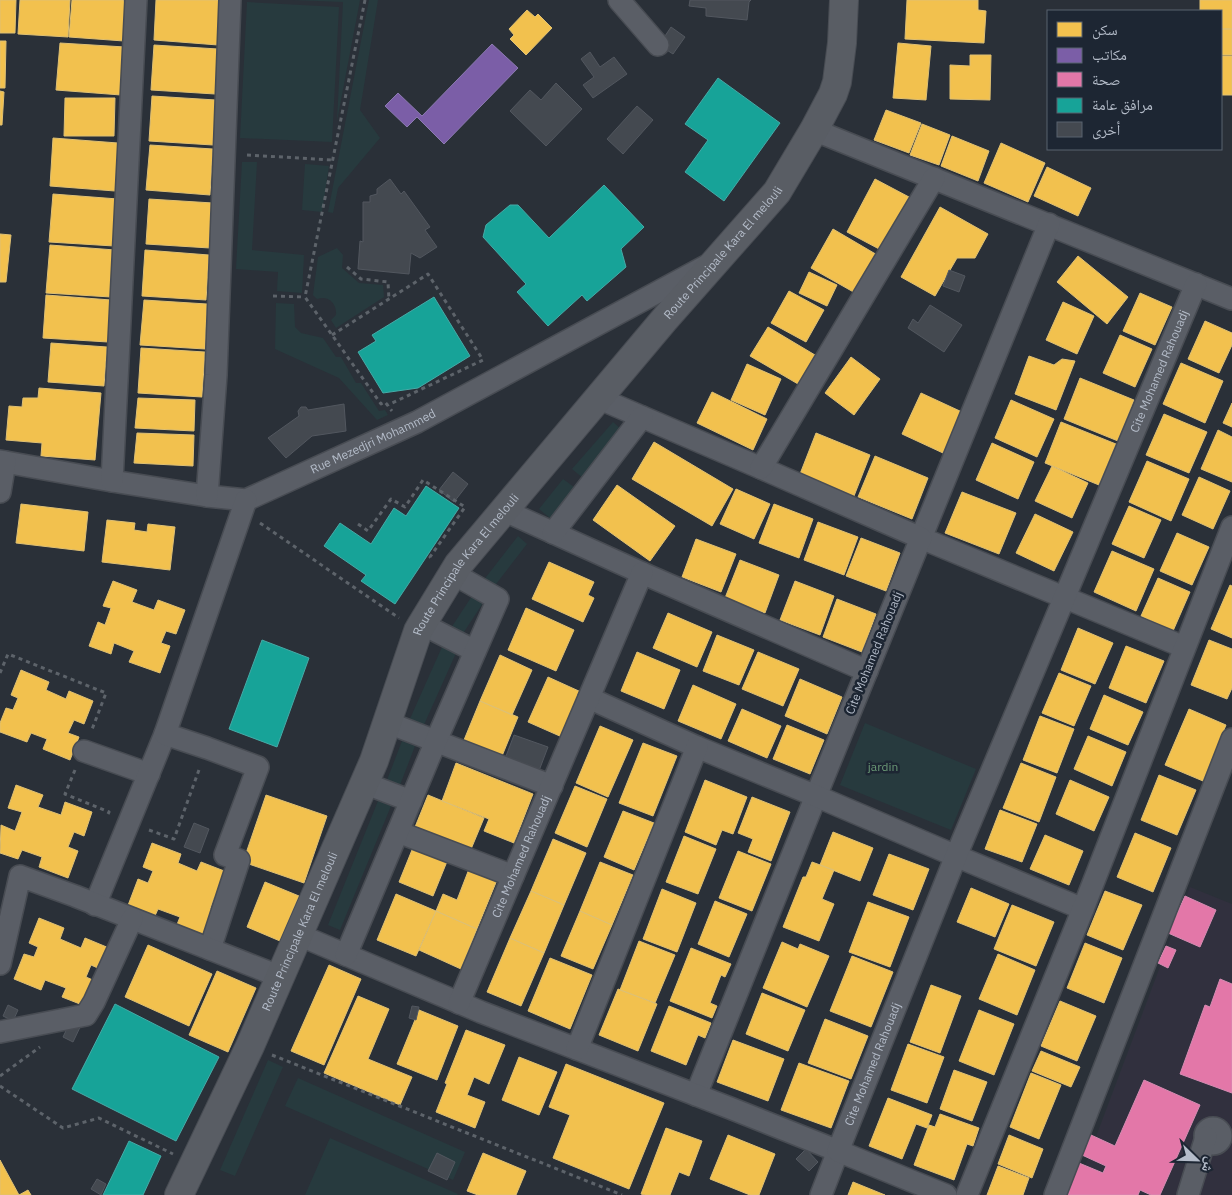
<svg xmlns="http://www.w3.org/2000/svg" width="1232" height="1195" viewBox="0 0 1232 1195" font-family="'IBM Plex Sans','Noto Naskh Arabic',sans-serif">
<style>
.medical{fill:#31303e}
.green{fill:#273a3e}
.homes{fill:#f2c14e;stroke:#dfc073}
.offices{fill:#7b5ea7;stroke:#8c7ab1}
.health{fill:#e377a8;stroke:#d58cb2}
.public{fill:#17a398;stroke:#46aaa7}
.building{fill:#444950;stroke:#52575f}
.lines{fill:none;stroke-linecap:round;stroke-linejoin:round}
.street-casing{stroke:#484c53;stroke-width:24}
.secondary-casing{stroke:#484c53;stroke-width:30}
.path{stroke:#5d636a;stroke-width:3;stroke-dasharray:4 4;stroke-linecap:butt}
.street{stroke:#5a5e66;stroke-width:21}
.secondary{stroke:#595d64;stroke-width:28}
.labels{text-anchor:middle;stroke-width:5;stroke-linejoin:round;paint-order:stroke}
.street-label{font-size:12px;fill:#b4bcc9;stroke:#1d2633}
.park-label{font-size:12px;fill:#6b9a76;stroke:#1d2633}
</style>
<rect width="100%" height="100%" fill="#2a3038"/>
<path class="medical" d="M1190,887l42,17v291h-158z"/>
<path class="green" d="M292,0h68l-23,121 6,-119z
M369,0h9l-18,110 20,28 -42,50 -5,25 -5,-1z
M247,2l92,5 -7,135 -92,-4z
M242,162h15l-5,88 52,5 -2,38 -25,-2 1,-19 -42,-3z
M305,164l24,2 -7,46 -20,-2z
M337,248l6,7 -1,13 17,15 24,2 1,12 -48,31 -5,-8 5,-5c1,-11 -7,-20 -19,-16l-4,-4 5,-38z
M276,303l18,1 1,23 6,6 22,5 13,19h5l15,26h5l18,28 6,-1 3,5 -11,5 -38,-42 -64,-29z
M613,422l10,9 -40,47 -11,-9z
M563,479l11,8 -24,31 -11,-9z
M518,536l9,8 -34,44 -10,-7z
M472,596l11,7 -21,32 -11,-7z
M442,647l14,6 -33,74 -14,-6z
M865,723l111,46 -25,61 -111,-45z
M402,741l13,5 -15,39 -13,-5z
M378,801l13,5 -51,124 -12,-5z
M268,1060l15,7 -48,109 -15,-6z
M298,1078l167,74 -12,28 -168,-74z
M330,1138l128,56 -1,1h-152z"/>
<path class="homes" d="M0,0h16l-1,33h-15z
M20,0h50l-2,37 -50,-3z
M72,0h51l3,4 -2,37 -55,-4z
M156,0h65l-3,45 -64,-5z
M907,0h71v10l8,1 -2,32 -79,-4z
M1200,0h32v29h-11v-18h-21z
M527,10l8,7 3,-3 14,14 -26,27 -16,-16 4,-4 -5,-6z
M1221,29h11v26h-11z
M0,41h6l-1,47h-5z
M60,43l65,4 -4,48 -65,-5z
M898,43l33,3 -5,54 -33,-2z
M154,45l64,4 -3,45 -64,-4z
M970,55h21l-1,45 -40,-1v-34l20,1z
M1221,56h11v39h-11z
M0,91l4,1 -2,33h-2z
M152,96l64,4 -3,45 -64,-4z
M65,98h50l-1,38h-50z
M886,110l35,13 -12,30 -35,-13z
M922,124l28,11 -11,30 -29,-10z
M952,136l37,15 -11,30 -37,-15z
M53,138l65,5 -3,48 -65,-5z
M1001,143l44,20 -17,39 -44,-19z
M150,145l63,4 -3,46 -64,-5z
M1047,167l44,21 -13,28 -44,-20z
M875,179l34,18 -28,53 -34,-18z
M53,194l65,5 -4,47 -65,-4z
M149,199l64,4 -3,45 -64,-4z
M940,207l48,27 -13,24h-18l-22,38 -34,-19z
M833,229l46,27 -22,38 -46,-26z
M0,234l11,1 -5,47h-6z
M50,245l65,5 -4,47 -65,-4z
M145,250l64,5 -3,45 -64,-4z
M1078,256l50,41 -21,27 -50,-42z
M809,272l28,13 -10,21 -28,-13z
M789,291l35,19 -18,32 -35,-19z
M1140,293l32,14 -17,38 -32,-14z
M46,295l65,5 -3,42 -65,-4z
M144,300l63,4 -2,45 -65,-4z
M1063,302l31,14 -17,38 -31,-14z
M1205,321l27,12v12l-13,28 -31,-14z
M768,327l47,28 -17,29 -48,-28z
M1120,335l32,14 -17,38 -32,-14z
M51,343l56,4 -3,39 -56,-4z
M141,348l64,4 -3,45 -64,-4z
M1029,356l25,9 8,-6 13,2 -19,49 -41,-16z
M851,357l29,22 -26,36 -29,-22z
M1181,363l42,18 -18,42 -42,-19z
M747,364l34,15 -16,36 -34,-15z
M1080,378l54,22 -16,41 -54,-22z
M39,388l62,5 -6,67 -54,-4 1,-13 -36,-3 3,-34 13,1 1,-9h15z
M712,392l55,27 -14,31 -56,-27z
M921,393l41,19 -19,41 -41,-19z
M138,398l57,2 -1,31 -59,-3z
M1011,400l43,19 -17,38 -42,-19z
M1232,403v24l-9,-4z
M1164,414l43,18 -18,41 -43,-18z
M1061,422l55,22 -17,41 -54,-22z
M1218,430l14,7v45l-31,-13z
M137,433l57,2 -1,31 -59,-3z
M816,433l54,22 -16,41 -54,-22z
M654,442l79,47 -21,37 -80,-47z
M992,443l42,19 -16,37 -42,-19z
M875,456l53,22 -16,41 -54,-22z
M1147,461l42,18 -18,42 -42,-19z
M1052,466l36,17 -16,35 -37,-17z
M1199,477l31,14 -17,38 -31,-14z
M617,485l58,41 -25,35 -57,-41z
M736,489l34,15 -16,35 -34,-15z
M962,492l54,21 -17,41 -54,-21z
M21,504l67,8 -4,39 -68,-8z
M774,504l39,15 -14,39 -40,-15z
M1129,506l32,14 -17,38 -32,-14z
M1035,514l38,18 -19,39 -38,-18z
M107,520l28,3 -1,7 13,2 1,-8 27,3 -5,43 -68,-8z
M818,522l40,15 -14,38 -40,-15z
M1177,533l32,14 -17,38 -32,-14z
M861,538l39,15 -14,38 -40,-15z
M696,539l40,15 -15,38 -39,-15z
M1112,551l42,18 -18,42 -42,-19z
M740,560l39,15 -14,38 -40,-15z
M549,562l45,20 -6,13 6,3 -11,24 -51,-23z
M1158,578l32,14 -17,39 -32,-15z
M113,581l24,9 -5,12 22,8 4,-10 27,10 -9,24 -10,-3 -5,12 9,3 -10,27 -31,-11 5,-11 -20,-8 -3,11 -22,-8 9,-24 7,3 6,-17 -8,-2z
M795,581l39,15 -14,39 -40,-15z
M1230,585l2,1v52l-21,-9z
M837,599l39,15 -14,38 -39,-15z
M526,608l48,22 -18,41 -48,-21z
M668,613l44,19 -15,35 -44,-19z
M1078,628l35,15 -18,41 -34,-14z
M717,635l37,15 -15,35 -36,-14z
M1209,640l23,9v39l-5,11 -36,-14z
M1126,646l38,15 -18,42 -37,-15z
M637,652l43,18 -16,39 -43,-18z
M758,652l41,17 -16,37 -41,-17z
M500,655l32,15 -20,45 -32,-14z
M21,670l28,12 -3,8 20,9 3,-8 24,10 -9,23 -10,-4 -6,13 11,4 -9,23 -27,-11 4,-10 -16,-6 -4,9 -27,-10v-9l6,-15 7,2 5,-12 -7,-3z
M1059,673l32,13 -17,40 -32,-13z
M548,677l33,15 -19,45 -34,-15z
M800,679l42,18 -15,37 -42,-18z
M693,685l43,19 -15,35 -43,-18z
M1104,695l39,17 -15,33 -38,-16z
M480,701l38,16 -16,39 -38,-16z
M742,709l39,17 -14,32 -39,-17z
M1189,709l37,16 -23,56 -38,-16z
M1040,716l34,13 -17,44 -34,-13z
M787,725l37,15 -14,34 -37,-15z
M600,726l33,14 -25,57 -32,-14z
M1088,736l38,16 -14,34 -38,-17z
M643,743l34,13 -24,60 -34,-13z
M456,763l77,31 -19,49 -30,-12 5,-12 -47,-18z
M1021,763l35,14 -17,45 -36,-14z
M1159,775l37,15 -19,45 -36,-15z
M705,780l42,17 -14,37 -11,-4 -6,15 -31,-13z
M1070,780l39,17 -15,34 -38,-17z
M16,785l27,10 -5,12 23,8 4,-13 27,10 -8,24 -10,-4 -6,15 10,4 -10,27 -29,-11 3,-10 -20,-7 -4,9 -18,-6 1,-28 14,6 7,-19 -14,-4z
M575,786l32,13 -20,48 -32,-14z
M266,795l61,21 -23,67 -61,-21z
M428,795l56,23 -15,36 -56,-22z
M752,797l38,15 -19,49 -23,-9 5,-13 -15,-6z
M1000,810l37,14 -15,38 -37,-13z
M623,811l31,12 -20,47 -30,-13z
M833,832l40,16 -13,33 -40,-16z
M1135,833l36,15 -18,44 -36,-15z
M1045,835l38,16 -14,34 -39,-16z
M684,836l32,13 -18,45 -32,-12z
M553,839l33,14 -22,52 -33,-14z
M152,843l29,11 -3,9 19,8 4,-9 31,12 -10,27 -8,-3 -4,11 9,4 -11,27 -32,-13 4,-10 -22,-8 -4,9 -27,-10 11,-29 10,4 5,-12 -10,-4z
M414,845l34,14 -15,37 -34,-14z
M738,851l33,13 -19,47 -33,-13z
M889,854l40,15 -16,41 -40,-15z
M600,862l33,13 -21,50 -32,-14z
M812,862l22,8 -12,29 12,5 -15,37 -36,-14 20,-50h3z
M469,869l28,11 -20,49 -41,-18 7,-17 14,6z
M265,882l34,14 -19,45 -33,-14z
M971,888l38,16 -14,33 -38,-15z
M662,889l34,14 -19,49 -34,-13z
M531,891l33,14 -20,48 -34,-15z
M1105,891l37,14 -19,45 -36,-15z
M396,894l40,17 -20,45 -39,-16z
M715,901l32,13 -18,43 -31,-13z
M868,902l41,15 -19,50 -41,-15z
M1012,905l42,17 -18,44 -42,-17z
M436,911l41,18 -16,40 -42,-19z
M580,911l32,14 -19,44 -32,-13z
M39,918l25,10 -4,11 21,9 4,-10 24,10 -9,21 -9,-4 -5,12 9,4 -10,25 -23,-9 4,-9 -21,-8 -4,10 -27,-11 10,-25 10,3 4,-10 -9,-4z
M510,938l34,15 -23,53 -34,-14z
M639,941l36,14 -20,48 -35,-13z
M782,942l16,7 2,-5 29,12 -22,51 -44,-19z
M1085,943l37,15 -18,45 -37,-15z
M148,945l64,29 -23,52 -64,-29z
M691,948l40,16 -6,13 -4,-2 -11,28 7,3 -5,12 -42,-17z
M998,954l37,16 -18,45 -38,-16z
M852,956l41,16 -22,55 -41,-16z
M550,958l42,17 -22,54 -42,-18z
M329,965l32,14 -37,86 -33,-14z
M217,971l39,17 -28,64 -39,-17z
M931,985l30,11 -21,57 -30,-11z
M618,989l39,15 -19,47 -39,-16z
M762,993l43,17 -17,41 -42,-17z
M358,996l31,13 -21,50 44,18 -12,28 -76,-32z
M1060,1001l36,15 -19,45 -36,-15z
M669,1006l42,17 -6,15 -7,-3 -12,30 -35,-14z
M419,1010l39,16 -21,54 -40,-16z
M979,1010l35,14 -20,51 -35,-14z
M825,1019l43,17 -17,43 -43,-16z
M466,1030l39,15 -16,39 -15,-7 -7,18 18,7 -10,26 -39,-16 11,-28 -2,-1z
M733,1040l51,19 -16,42 -51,-19z
M908,1044l36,13 -17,46 -36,-13z
M1041,1051l39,16 -9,20 -39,-16z
M519,1057l38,15 -18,43 -37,-15z
M799,1063l50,18 -18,47 -50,-18z
M566,1064l98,39 -35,86 -76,-31 17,-43 -21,-8z
M954,1070l33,12 -15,39 -32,-12z
M1031,1073l30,12 -22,54 -29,-12z
M888,1098l44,17 -5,13 -11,-4 -14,35 -33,-13z
M940,1114l39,14 -6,18 -6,-2 -13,36 -40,-15 15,-40 6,2z
M666,1128l36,13 -13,35 -10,-4 -9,23h-25l-4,-1z
M728,1135l47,19 -16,41h-9l-40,-16z
M1009,1135l34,14 -11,29 -34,-14z
M483,1153l43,18 -10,24h-38l-11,-4z
M0,1160l19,35 9,-5 3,5h-31z
M998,1166l31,12 -6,17h-36z
M853,1182l32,13h-37z"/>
<path class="offices" d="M492,44l26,24 -74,76 -27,-27 -10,10 -22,-21 13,-13 24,23z"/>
<path class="health" d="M1185,896l31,14 -16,37 -32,-14z
M1166,946l10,4 -8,18 -10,-5z
M1220,979l12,5v109l-52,-19 25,-69 5,2z
M1144,1080l56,25 -40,90h-9l-11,-5 -2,5h-73l14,-32 24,10 3,-7 -24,-11 9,-20 24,11z"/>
<path class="public" d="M718,78l62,45 -56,78 -39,-29 23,-32 -23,-16z
M604,185l40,42 -23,22 5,18 -39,34 -5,-6 -34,31 -31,-34 9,-8 -43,-47 3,-12 24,-20h8l31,33z
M434,297l36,59 -52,32 -35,5 -25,-41 18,-11 -4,-6z
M426,486l33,22 -64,96 -34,-23 5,-6 -42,-29 16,-23 31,21 23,-36 12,8z
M262,640l47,18 -32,89 -48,-18z
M115,1004l104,53 -43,84 -104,-52z
M129,1141l32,15 -18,39h-40z"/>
<path class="building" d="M690,0h61l-2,2 -2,18 -41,-4v-8l-17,-2z
M671,27l14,10 -12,17 -14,-9z
M590,52l10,15 14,-10 13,17 -34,24 -10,-13 11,-8 -13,-18z
M556,83l26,26 -36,37 -36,-35 20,-21 11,10z
M637,106l16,14 -30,34 -16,-15z
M390,179l11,15 3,-3 26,36 -5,3 12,17 -17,11 -9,-5 -2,21 -51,-5 2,-28 3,1v-40h7v-6l7,-2v-5z
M949,270l16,6 -6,16 -16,-6z
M930,305l32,20 -18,27 -36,-24 5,-9 5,4z
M344,404l2,27 -34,5 -26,22 -18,-20 31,-22 -1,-5 3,-4h5l2,3z
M453,472l15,12 -14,18 -15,-12z
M514,735l34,12 -14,37 -34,-12z
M194,823l15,6 -9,24 -16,-6z
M8,1005l10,5 -5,11 -10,-5z
M412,1006l7,1 -3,13 -7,-2z
M73,1016l10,5 -10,21 -10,-5z
M806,1149l12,13 -9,9 -13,-12z
M437,1153l18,9 -8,18 -19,-9z
M97,1179l9,5 -5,11 -10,-6z"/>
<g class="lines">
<defs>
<g id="street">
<path d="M619,0l39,45"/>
<path d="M814,130l418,169"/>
<path d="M1049,224l-128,314 263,109"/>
<path d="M598,398l163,70 160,70 -105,258 -120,299"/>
<path id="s1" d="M0,461l112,20 95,15 39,4 171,-78 289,-156"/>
<path d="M761,468l173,-290"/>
<path d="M112,481l24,-481"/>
<path d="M0,492l5,-30"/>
<path d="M207,496l9,-121 14,-375"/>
<path d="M503,510l139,63 225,98"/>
<path d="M553,533l89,-116"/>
<path d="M422,624l53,27"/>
<path d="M589,698l108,49 119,49 140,60 127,53"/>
<path d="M386,722l166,64"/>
<path d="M84,751l65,23"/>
<path d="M364,783l47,18"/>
<path d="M398,832l115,44"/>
<path d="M95,905l70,-171"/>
<path d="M299,935l182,77 249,96 108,43 -17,44"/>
<path d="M210,949l29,-89 -14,-5 33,-88 -51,-19 -42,-14 81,-234"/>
<path d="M346,955l90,-214 62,-142 -46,-26"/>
<path d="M0,964l20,-88 55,20 206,81"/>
<path id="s2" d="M459,1003l183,-430"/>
<path d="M0,1032l86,-17 8,-13 38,-83"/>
<path d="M577,1049l120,-302"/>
<circle cx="1213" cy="1136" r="8"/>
<path id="s3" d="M946,1195l-108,-44 118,-295 240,-572"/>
<path d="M967,1195l116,-286 149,-382"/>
<path d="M1055,1195l177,-456"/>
<path d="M1188,1195l18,-58"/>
</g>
<g id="secondary">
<path id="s4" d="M179,1195l71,-149 124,-285 44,-130 4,-7 36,-59 206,-245 113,-128 37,-62 19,-36 4,-12 5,-39 2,-43"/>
</g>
</defs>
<use href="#street" class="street-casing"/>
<use href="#secondary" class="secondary-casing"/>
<path class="path" d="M365,0l-60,297 76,107 4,-2 7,9
M247,155l86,5
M347,267l14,12 27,3 1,18
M273,296l32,1
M332,335l79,-50 17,-11 55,86 -95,45
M260,523l139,95
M358,524l10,7 23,-32 14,8 18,-27 42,27 -35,50 3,3
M0,673l8,-19 98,39 -15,39
M75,770l-10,24 44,18 -1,2
M149,830l25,9 26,-72
M272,1055l350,140
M0,1076l40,-29
M0,1086l63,42 36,-10 74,36"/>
<use href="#street" class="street"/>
<use href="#secondary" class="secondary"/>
</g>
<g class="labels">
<g class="street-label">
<text dy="4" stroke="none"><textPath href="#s4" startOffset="1100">Route Principale Kara El melouli</textPath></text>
<text dy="4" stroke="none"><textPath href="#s3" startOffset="960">Cite Mohamed Rahouadj</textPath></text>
<text dy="4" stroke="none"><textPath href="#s1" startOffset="389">Rue Mezedjri Mohammed</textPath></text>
<text dy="4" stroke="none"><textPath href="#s4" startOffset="695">Route Principale Kara El melouli</textPath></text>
<text transform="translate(874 653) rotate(-68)" y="4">Cite Mohamed Rahouadj</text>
<text dy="4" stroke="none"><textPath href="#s2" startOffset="159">Cite Mohamed Rahouadj</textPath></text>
<text dy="4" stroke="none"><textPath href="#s4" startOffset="290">Route Principale Kara El melouli</textPath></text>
<text dy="4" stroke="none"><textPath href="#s3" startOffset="210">Cite Mohamed Rahouadj</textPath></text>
</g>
<g class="park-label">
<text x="883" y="771">jardin</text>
</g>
</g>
<rect x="1047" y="10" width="175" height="140" fill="#1d2633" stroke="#59626f"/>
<rect x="1057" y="22" width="25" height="15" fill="#f2c14e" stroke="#59626f"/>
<text x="1092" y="35" font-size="15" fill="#b4bcc9">سكن</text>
<rect x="1057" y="48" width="25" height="15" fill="#7b5ea7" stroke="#59626f"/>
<text x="1092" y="60" font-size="15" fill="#b4bcc9">مكاتب</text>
<rect x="1057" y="72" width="25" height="15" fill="#e377a8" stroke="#59626f"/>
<text x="1092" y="85" font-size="15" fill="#b4bcc9">صحة</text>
<rect x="1057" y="98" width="25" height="15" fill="#17a398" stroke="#59626f"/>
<text x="1092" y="110" font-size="15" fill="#b4bcc9">مرافق عامة</text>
<rect x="1057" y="122" width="25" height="15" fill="#444950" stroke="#59626f"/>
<text x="1092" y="135" font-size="15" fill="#b4bcc9">أخرى</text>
<g transform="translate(1197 1160) rotate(113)" stroke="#1d2633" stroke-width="4" paint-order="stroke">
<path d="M0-4L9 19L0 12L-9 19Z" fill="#b4bcc9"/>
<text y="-8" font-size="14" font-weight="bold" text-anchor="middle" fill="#b4bcc9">ش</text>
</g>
</svg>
